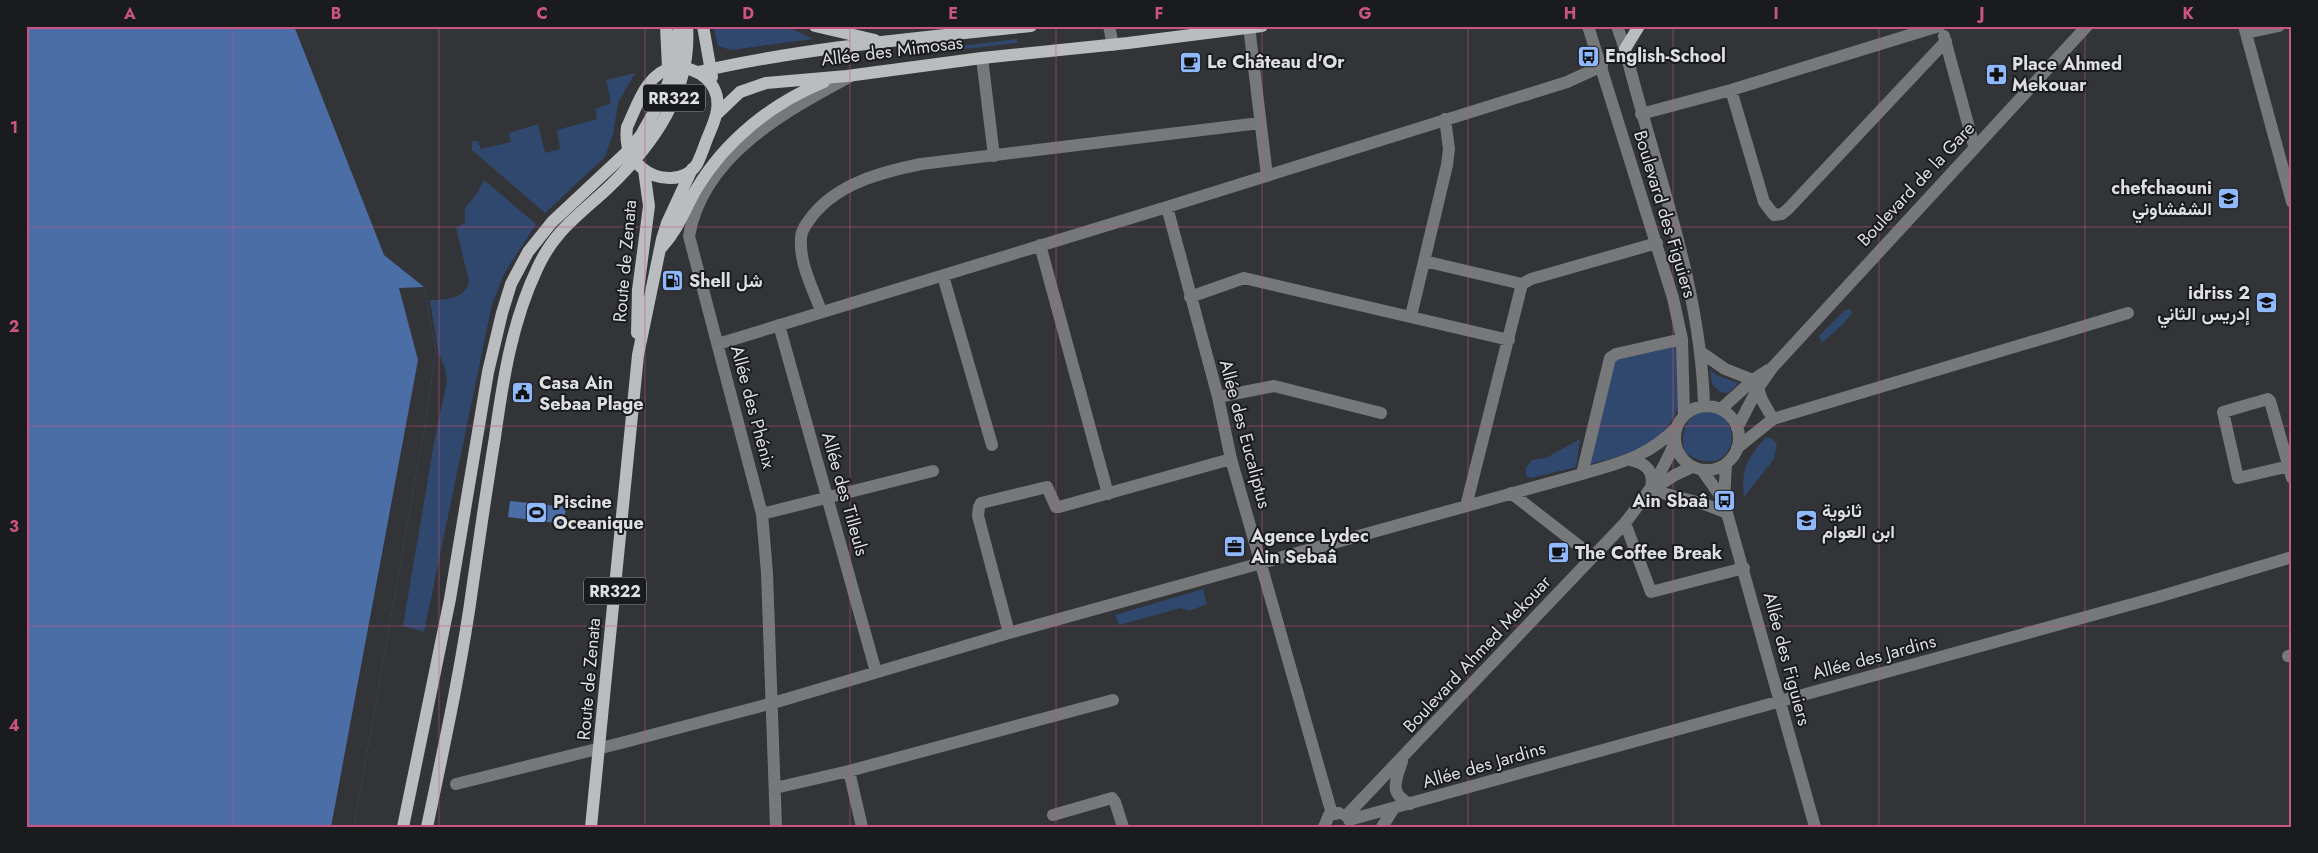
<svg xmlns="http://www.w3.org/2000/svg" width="2318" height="853" viewBox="0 0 2318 853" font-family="Jost,Vazirmatn,sans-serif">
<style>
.green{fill:#31486e}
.water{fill:#4c6ea6}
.pier{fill:#323437}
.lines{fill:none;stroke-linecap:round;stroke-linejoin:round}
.minor{stroke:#77787a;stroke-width:12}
.major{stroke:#babcbf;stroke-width:12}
.grid{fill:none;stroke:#ca5483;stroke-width:1;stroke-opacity:0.55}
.labels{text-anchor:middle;stroke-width:4;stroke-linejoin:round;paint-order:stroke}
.shield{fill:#1a1b1d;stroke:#a3a4a6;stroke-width:1}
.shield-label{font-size:16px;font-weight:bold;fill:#dedfe1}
.street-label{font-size:18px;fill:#dedfe1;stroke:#1a1b1d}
.poi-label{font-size:18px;font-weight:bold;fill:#dedfe1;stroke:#1a1b1d;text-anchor:start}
.neatline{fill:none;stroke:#ca5483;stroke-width:2}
.grid-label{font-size:16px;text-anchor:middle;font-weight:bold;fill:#ca5483}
</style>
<rect width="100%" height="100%" fill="#323437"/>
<path class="green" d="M713,26h73l27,13 -82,11 -13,-4z
M1017,39v4l-79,9 -1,-3z
M635,73l-17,30 -5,31 -8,23 -60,56 -73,-63v-9h6l3,8 30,-7 -2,-9 29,-9 7,29 15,-4 -3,-19 40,-11 -2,-10 16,-6 -5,-23z
M484,180l52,44 -32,50 -12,30 -68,328 -21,-6 31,-183 13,-62 -2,-13 -7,-16 -8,-52c15,0 36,-1 39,-19l-13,-53 9,-5v-15l11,-13z
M1850,309l2,4 -7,9 -23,21 -3,-7 25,-25z
M1676,346c1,15 7,41 4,54 -10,44 -53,55 -90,64l22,-103z
M1710,370l8,6 21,7 -11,10 -8,-1 -8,-8z
M1708,410c41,7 26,76 -24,42 -3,-19 1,-38 24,-42z
M1766,437l6,2 5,5 -3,15 -30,38c-3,-28 3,-38 22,-60z
M1580,439l-4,28 -45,11 -5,-2v-8l6,-8 14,-2z
M1203,589l4,15 -18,7 -8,-3 -62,17 -4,-10z"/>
<path class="water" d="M26,26h268l90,229 40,32 12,65 -10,66 -72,409h-328z
M510,501l56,6 -2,17 -56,-7z"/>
<path class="pier" d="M424,287l12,65 -10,66 -72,409h-23l87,-467 -19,-72z"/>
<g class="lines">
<path class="minor" d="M1109,26l4,19
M1249,26l18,150
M1588,26l85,272 9,41 2,77
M1617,26l8,23c29,118 76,234 79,357
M2244,26l48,176
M2246,33l33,-7
M1944,36l30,110
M982,58l12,98
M1731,90l33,112 10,13 8,-1 6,-5 158,-168
M1641,114l90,-24 208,-64
M1167,207l51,190 13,62 101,355
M1040,245l68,249
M1424,261l98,23
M943,276l49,169
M1190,297l54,-19 265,62
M821,311c-8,-22 -22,-48 -20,-73 0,-9 7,-16 12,-23 26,-32 69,-43 108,-51l339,-41
M1411,316l36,-151 2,-16 -4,-30
M779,325l97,347
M718,344l449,-137 400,-125 35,-16
M1702,353l23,16 28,11
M1758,388l4,12 11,19
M1218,397l56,-11 107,27
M1675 438a32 32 0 1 1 64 0a32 32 0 1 1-64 0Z
M1721,409l32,-29 15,-10
M1737,428l21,-40 14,-20 315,-342
M1737,448l36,-29 355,-106
M1631,460c15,3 24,12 20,28
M1726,464l-2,37 3,12 88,314
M2289,466l-51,12 -15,-66 45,-13 2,2 22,77
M1702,470l22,31
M1582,474l28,-116 6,-4 66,-15
M1653,489l22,-14 17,-8
M1651,490l53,14 23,9
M1511,493l81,63
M1466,506l56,-222 9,-5 126,-36
M762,514l171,-43
M1625,523l26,69 93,-24
M1009,633l-31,-117 1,-9 2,-4 66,-16 9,20h3l172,-48
M2288,656l4,-1
M1402,761c-6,20 -14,32 8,43
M849,771l13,56
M456,784l165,-41 152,-40 236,-70 573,-159c38,-11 66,-17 95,-47
M775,788l74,-17 264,-71
M1053,815l59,-17 3,4 8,25
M1346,816l279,-293c20,-26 38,-50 50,-82
M1349,820l809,-223 134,-40
M776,827l-9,-254 -5,-59 -73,-278c14,-81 97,-125 162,-160
M1324,827l5,-12 10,-2
M1382,827l12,-19"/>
<path class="major" d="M666,26l2,42
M703,26l9,51
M815,26l60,14
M1625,49l14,-23
M674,67c24,0 47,16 43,43 -1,9 -6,19 -10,29 -3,8 -6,17 -10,25 -12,19 -40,17 -55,4 -13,-10 -17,-25 -15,-41 11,-23 19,-54 47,-60z
M698,72c109,-25 221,-34 333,-46
M716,115l24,-23 26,-9 81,-7 135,-18 146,-15 134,-17
M662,247c18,-20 22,-37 35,-59 29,-48 75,-85 127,-106
M637,333l1,-43 11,-84 -5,-36
M403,827l47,-228 38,-227 14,-59 9,-29 17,-32 24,-30 77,-72 12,-15 22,-39 11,-29 5,-41
M427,827c17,-81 35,-162 46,-244 7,-49 14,-97 22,-146 8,-58 17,-115 42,-168 17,-38 42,-54 71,-81 45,-43 84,-97 79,-162
M591,827l47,-472 24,-116 5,-16 25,-54"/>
</g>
<path class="grid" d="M233,26v801M439,26v801M645,26v801M850,26v801M1056,26v801M1262,26v801M1468,26v801M1673,26v801M1879,26v801M2085,26v801M26,227h2266M26,426h2266M26,626h2266"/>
<defs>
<symbol id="bus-square" viewBox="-11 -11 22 22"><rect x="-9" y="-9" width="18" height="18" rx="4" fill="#8fb8fd" stroke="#1a1b1d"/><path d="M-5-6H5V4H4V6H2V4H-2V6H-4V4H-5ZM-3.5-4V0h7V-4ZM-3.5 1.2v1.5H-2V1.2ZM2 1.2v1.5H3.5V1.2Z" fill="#111"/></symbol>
<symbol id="cafe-square" viewBox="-11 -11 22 22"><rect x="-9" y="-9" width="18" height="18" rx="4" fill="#8fb8fd" stroke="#1a1b1d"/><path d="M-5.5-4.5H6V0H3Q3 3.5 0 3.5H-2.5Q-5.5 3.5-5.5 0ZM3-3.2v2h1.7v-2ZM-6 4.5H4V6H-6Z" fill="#111"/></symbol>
<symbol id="pharmacy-square" viewBox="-11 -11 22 22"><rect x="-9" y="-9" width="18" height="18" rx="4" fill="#8fb8fd" stroke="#1a1b1d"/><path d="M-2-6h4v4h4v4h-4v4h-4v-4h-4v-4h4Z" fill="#111"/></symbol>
<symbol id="school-square" viewBox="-11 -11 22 22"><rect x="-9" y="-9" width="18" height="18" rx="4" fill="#8fb8fd" stroke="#1a1b1d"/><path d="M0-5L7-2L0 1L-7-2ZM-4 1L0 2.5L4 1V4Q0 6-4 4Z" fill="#111"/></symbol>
<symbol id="fuel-square" viewBox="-11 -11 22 22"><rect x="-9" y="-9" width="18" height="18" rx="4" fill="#8fb8fd" stroke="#1a1b1d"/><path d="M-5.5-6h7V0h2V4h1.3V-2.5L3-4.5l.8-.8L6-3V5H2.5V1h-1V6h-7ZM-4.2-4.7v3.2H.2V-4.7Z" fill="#111"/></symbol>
<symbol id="civic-square" viewBox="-11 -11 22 22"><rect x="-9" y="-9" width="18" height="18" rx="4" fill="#8fb8fd" stroke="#1a1b1d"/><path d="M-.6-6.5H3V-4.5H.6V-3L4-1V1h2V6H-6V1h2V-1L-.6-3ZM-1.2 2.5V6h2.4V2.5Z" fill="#111"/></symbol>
<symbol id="stadium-square" viewBox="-11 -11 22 22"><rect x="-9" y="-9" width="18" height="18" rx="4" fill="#8fb8fd" stroke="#1a1b1d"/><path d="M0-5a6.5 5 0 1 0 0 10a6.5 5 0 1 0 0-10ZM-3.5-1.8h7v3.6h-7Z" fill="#111"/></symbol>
<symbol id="office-square" viewBox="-11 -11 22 22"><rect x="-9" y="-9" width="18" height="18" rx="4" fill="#8fb8fd" stroke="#1a1b1d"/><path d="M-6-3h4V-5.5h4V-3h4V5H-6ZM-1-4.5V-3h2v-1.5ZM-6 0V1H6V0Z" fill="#111"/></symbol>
</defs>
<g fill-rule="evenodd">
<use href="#bus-square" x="1576" y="44" width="25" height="25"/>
<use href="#cafe-square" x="1178" y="50" width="25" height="25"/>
<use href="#pharmacy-square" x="1984" y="62" width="25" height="25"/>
<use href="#school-square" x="2216" y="186" width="25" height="25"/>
<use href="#fuel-square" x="660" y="268" width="25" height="25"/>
<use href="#school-square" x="2254" y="290" width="25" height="25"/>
<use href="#civic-square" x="510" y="380" width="25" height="25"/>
<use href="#bus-square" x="1712" y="488" width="25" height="25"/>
<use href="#stadium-square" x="524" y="500" width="25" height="25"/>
<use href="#school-square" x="1794" y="508" width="25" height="25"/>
<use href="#office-square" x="1222" y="534" width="25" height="25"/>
<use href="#cafe-square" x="1546" y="540" width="25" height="25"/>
</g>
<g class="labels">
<g class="shield">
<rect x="643" y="84.5" width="62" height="27" rx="4"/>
<rect x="584" y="577.5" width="62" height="27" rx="4"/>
</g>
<g class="shield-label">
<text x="674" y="104">RR322</text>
<text x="615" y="597">RR322</text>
</g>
<g class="street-label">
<text transform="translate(892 51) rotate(-7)" y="6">Allée des Mimosas</text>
<text transform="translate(1916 184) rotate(-47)" y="6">Boulevard de la Gare</text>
<text transform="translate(1665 214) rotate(73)" y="6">Boulevard des Figuiers</text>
<text transform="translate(625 261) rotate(-85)" y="6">Route de Zenata</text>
<text transform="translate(753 407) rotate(75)" y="6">Allée des Phénix</text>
<text transform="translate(1245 434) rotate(75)" y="6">Allée des Eucaliptus</text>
<text transform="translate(845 494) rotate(74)" y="6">Allée des Tilleuls</text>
<text transform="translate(1477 654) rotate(-47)" y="6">Boulevard Ahmed Mekouar</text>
<text transform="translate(1874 657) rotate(-15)" y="6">Allée des Jardins</text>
<text transform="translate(1787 659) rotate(75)" y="6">Allée des Figuiers</text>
<text transform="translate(589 679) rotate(-85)" y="6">Route de Zenata</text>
<text transform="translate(1484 765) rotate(-16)" y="6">Allée des Jardins</text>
</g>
<g class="poi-label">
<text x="1605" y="62">English-School</text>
<text x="1207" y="68">Le Château d'Or</text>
<text x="2012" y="70">Place Ahmed<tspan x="2012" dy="21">Mekouar</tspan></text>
<text x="2212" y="194" text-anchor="end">chefchaouni<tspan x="2212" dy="21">الشفشاوني</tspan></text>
<text x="689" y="287">Shell شل</text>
<text x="2250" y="299" text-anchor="end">idriss 2<tspan x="2250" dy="21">إدريس الثاني</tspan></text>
<text x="539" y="389">Casa Ain<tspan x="539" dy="21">Sebaa Plage</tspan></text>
<text x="1708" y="507" text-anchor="end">Ain Sbaâ</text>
<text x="553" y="508">Piscine<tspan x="553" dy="21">Oceanique</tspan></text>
<text x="1822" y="517">ثانوية<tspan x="1822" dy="21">ابن العوام</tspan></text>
<text x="1251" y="542">Agence Lydec<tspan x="1251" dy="21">Ain Sebaâ</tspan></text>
<text x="1575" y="559">The Coffee Break</text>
</g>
</g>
<rect width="2318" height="853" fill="none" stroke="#1a1b1d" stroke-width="55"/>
<rect x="28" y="28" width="2262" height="798" class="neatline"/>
<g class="grid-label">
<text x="130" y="19">A</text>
<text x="336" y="19">B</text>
<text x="542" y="19">C</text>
<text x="748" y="19">D</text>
<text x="953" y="19">E</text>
<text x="1159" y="19">F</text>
<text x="1365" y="19">G</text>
<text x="1570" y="19">H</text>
<text x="1776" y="19">I</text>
<text x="1982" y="19">J</text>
<text x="2188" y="19">K</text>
<text x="14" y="133">1</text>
<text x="14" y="332">2</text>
<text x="14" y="532">3</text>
<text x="14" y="731">4</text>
</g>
</svg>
